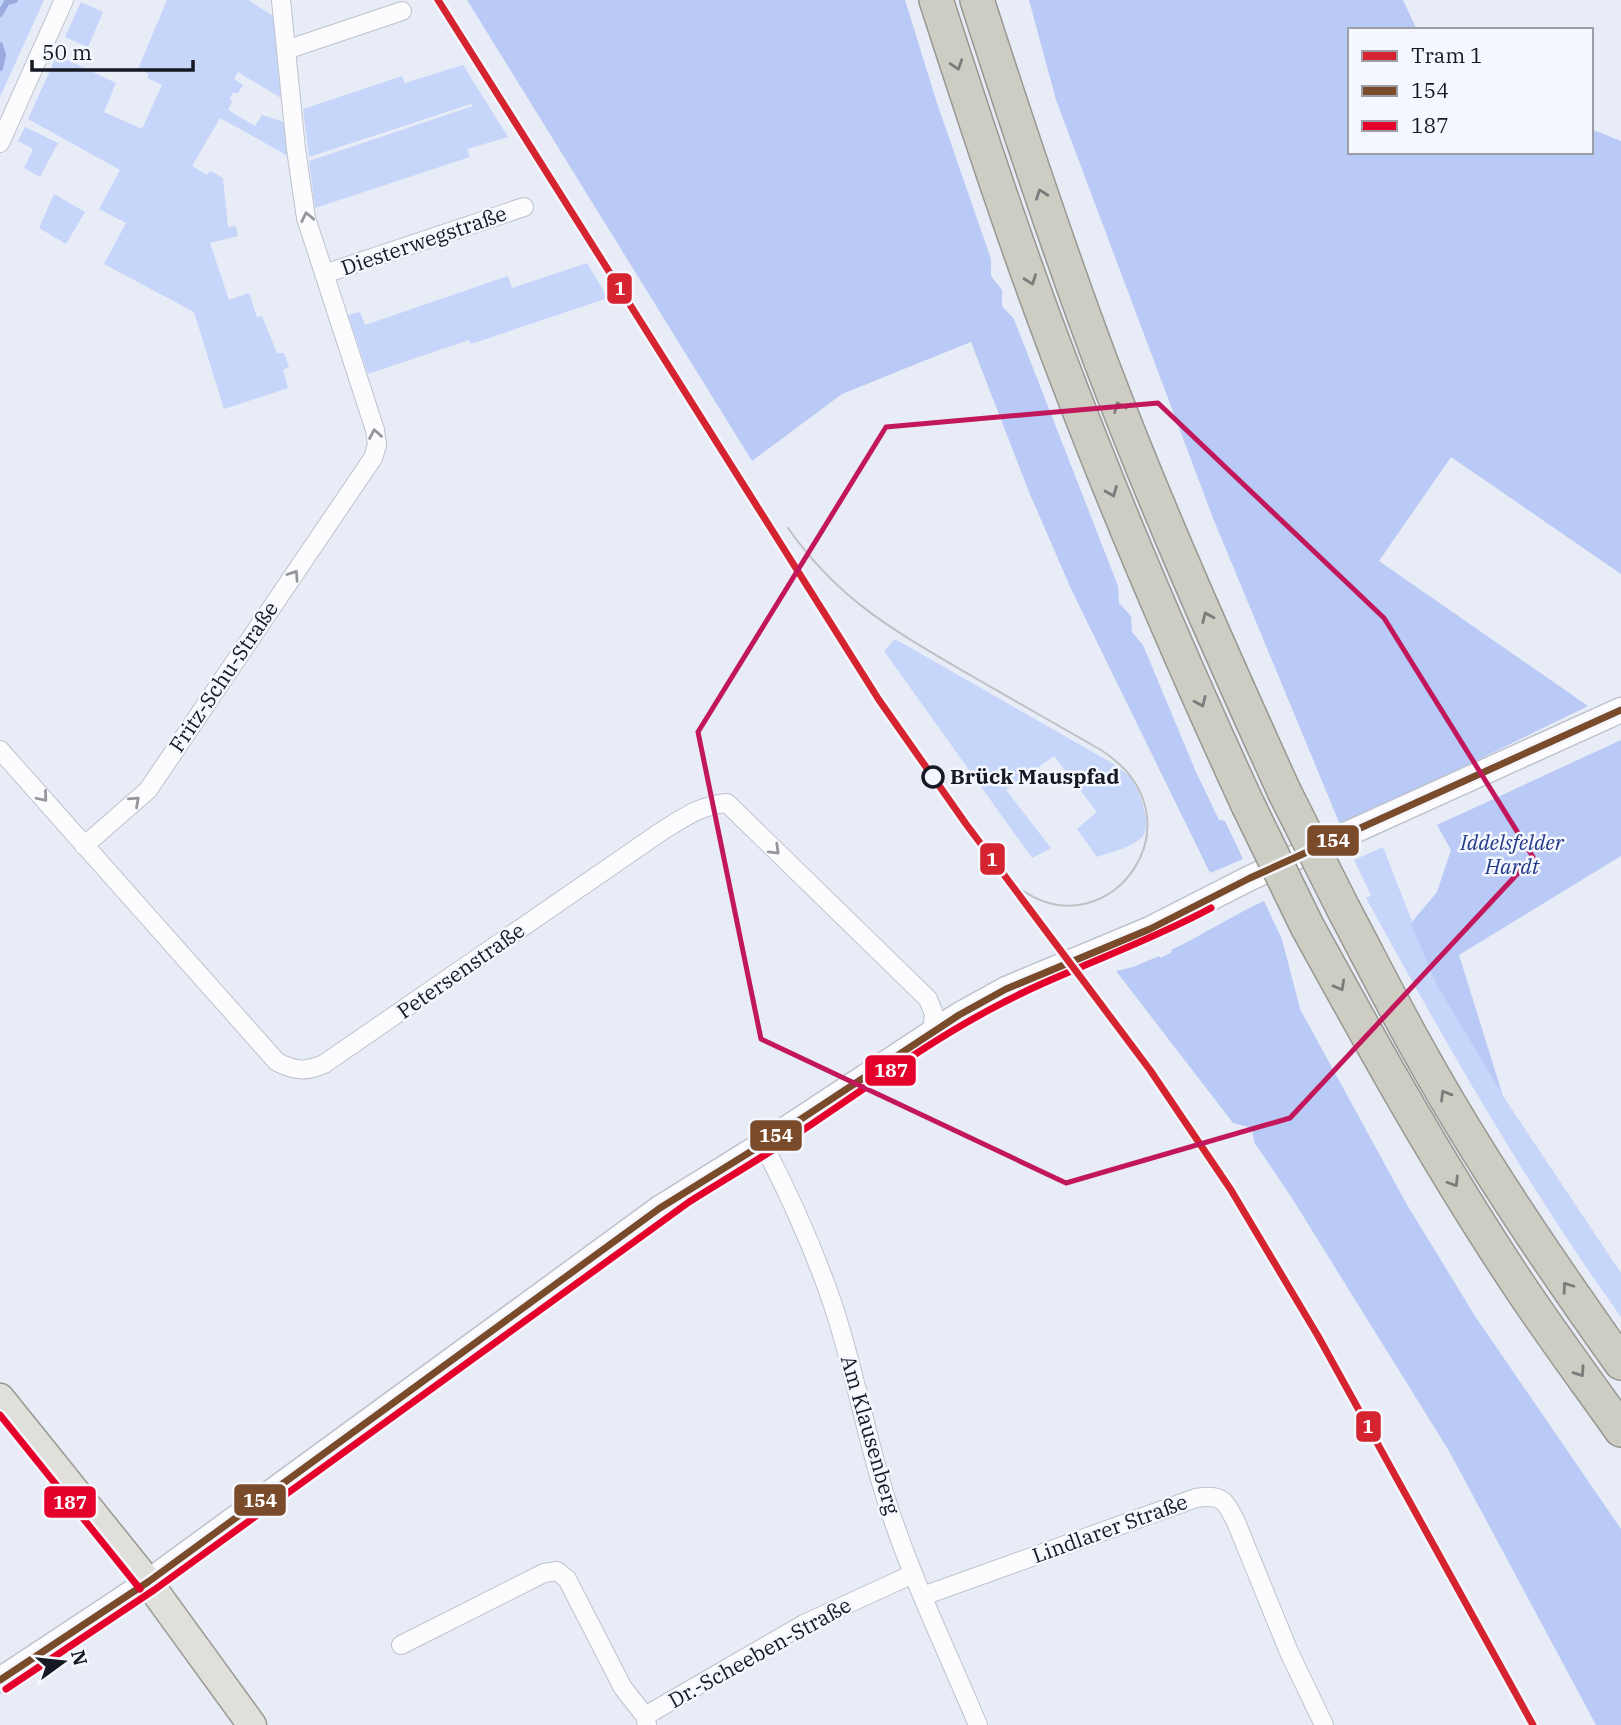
<svg xmlns="http://www.w3.org/2000/svg" width="1621" height="1725" viewBox="0 0 1621 1725" font-family="'IBM Plex Serif',serif">
<style>
.green{fill:#c6d5fa}
.forest{fill:#bacaf6}
.lines{fill:none;stroke-linecap:round;stroke-linejoin:round}
.stream{stroke:#98aade;stroke-width:6}
.minor-casing{stroke:#bec2cc;stroke-width:20}
.secondary-casing{stroke:#bec2cc;stroke-width:27}
.primary-casing{stroke:#989892;stroke-width:31}
.motorway-casing{stroke:#989892;stroke-width:36}
.minor{stroke:#fcfcfe;stroke-width:18}
.secondary{stroke:#fcfcfe;stroke-width:24}
.primary{stroke:#e0dfda;stroke-width:28}
.motorway{stroke:#cecdc3;stroke-width:33}
.tram{stroke:#bec0c3;stroke-width:2}
.motorway-bridge-casing{stroke:#989892;stroke-width:36;stroke-linecap:butt}
.motorway-bridge{stroke:#cecdc3;stroke-width:33}
.bus-1-casing{stroke:#f4f7fd;stroke-width:12}
.bus-2-casing{stroke:#f4f7fd;stroke-width:12}
.bus-1{stroke:#7a4b2a;stroke-width:7}
.bus-2{stroke:#e4002b;stroke-width:7}
.tram-1-casing{stroke:#f4f7fd;stroke-width:12}
.tram-1{stroke:#d52330;stroke-width:7}
.oneway{stroke:#7b7c7b}
.oneway2{stroke:#94969b}
.marked{fill:none;stroke:#c2185b;stroke-width:5;stroke-linejoin:round}
.stop-dot{fill:#f4f7fd;stroke:#151923;stroke-width:3.5}
.labels{text-anchor:middle;stroke-width:5;stroke-linejoin:round;paint-order:stroke}
.street-label{font-size:21px;fill:#151923;stroke:#f4f7fd}
.stop-label{font-size:21px;font-weight:bold;fill:#151923;stroke:#f4f7fd;text-anchor:start}
.park-label{font-size:21px;font-style:italic;fill:#23398a;stroke:#f4f7fd}
.line-badge{stroke:#f4f7fd;stroke-width:2.5}
.badge-label{font-size:19px;text-anchor:middle;font-weight:bold;fill:#fff}
</style>
<rect width="100%" height="100%" fill="#e8ecf6"/>
<path class="green" d="M0,0h44l-44,97z
M167,0h81l25,16 8,82 -43,-26 -4,7 9,6 -5,8h-5l-3,5 2,4 -4,8 27,16 7,-11 22,7 4,34 -68,-38 -28,48 15,9 3,-4 13,7 5,49 8,-1 2,10 -28,7 19,57 20,-7 8,24 5,-1 15,37h7l5,14 -6,3 5,18 -64,21 -30,-97 -90,-48 22,-41 -27,-14 21,-39 -92,-51 29,-64 59,28 -12,29 38,17 20,-44 -15,-7 2,-4 -11,-5z
M81,2l22,10 -15,35 -23,-10z
M463,65l45,72 -41,12 3,8 -155,51 -6,-47 164,-55 -2,-2 -162,53 -6,-48 99,-33 3,7z
M25,127l33,16 -18,34 -16,-9 9,-19 -15,-8z
M54,194l31,18 -19,32 -27,-16z
M587,263l21,35 -137,46 -2,-4 -101,34 -20,-59 12,-3 5,13 143,-49 4,12z
M895,639l217,124c5,4 12,8 17,13 10,11 24,49 13,61 -10,11 -31,15 -45,20l-20,-28 20,-17 -43,-56 -48,34 45,58 -19,10 -148,-207z
M1383,847l54,139 66,110 118,177v44c-96,-134 -176,-275 -255,-419l5,-3 -17,-35z"/>
<path class="forest" d="M467,0h438l32,103 54,156v17l11,14v16l12,13 104,267 1,17 12,13 1,16 11,13 53,127 23,48 6,1 18,38 -33,14 -138,-282 -43,-99 -58,-150 -129,52 -90,67z
M1029,0h374l14,30h-67v122h241v-23l30,12v433l-170,-117 -72,104 209,145 -247,121 -128,-309 -157,-418z
M1621,740v116l-162,99 44,141 -66,-110 -26,-63 26,-31 14,-42 -14,-25z
M1264,901l18,38 18,70 106,194 69,113 146,213v196h-25l-147,-274 -159,-256 -36,-53 -2,-14 -19,-5 -117,-152 17,-4 26,-11 2,2 11,-6 -1,-2c32,-15 60,-34 93,-49z"/>
<g class="lines">
<path class="stream" d="M0,14l7,-12 8,-2
M0,45l3,10 -3,13"/>
<defs>
<path id="minor" d="M286,50l116,-39
M0,143l64,-143
M324,274l200,-67
M0,750l277,312c18,9 29,10 47,2l338,-233c21,-13 39,-26 65,-28l201,196 6,15 -2,18
M84,846l64,-56 225,-332 4,-13 -2,-15 -69,-212 -10,-69 -15,-149
M763,1144c27,52 51,105 70,161 19,57 30,116 47,174 24,84 64,165 98,246
M923,1596l273,-98c26,-4 29,2 40,24l53,130 35,73
M401,1645l143,-72 13,-2 10,8 56,109 22,28 2,9
M645,1716l159,-92 109,-50"/>
<path id="secondary" d="M0,1680l148,-98 512,-374 103,-64 196,-129 47,-26 144,-60 100,-51 371,-168"/>
<path id="primary" d="M0,1398l148,184 104,143"/>
<path id="motorway" d="M936,0c41,126 82,252 130,376 55,145 117,288 182,429
M977,0c39,121 79,242 124,362 55,145 119,288 183,429
M1344,910c25,47 49,95 75,141 60,108 130,211 202,312
M1307,926c67,122 135,244 213,361 32,48 67,95 101,143"/>
</defs>
<use href="#minor" class="minor-casing"/>
<use href="#secondary" class="secondary-casing"/>
<use href="#primary" class="primary-casing"/>
<use href="#motorway" class="motorway-casing"/>
<use href="#minor" class="minor"/>
<use href="#secondary" class="secondary"/>
<use href="#primary" class="primary"/>
<use href="#motorway" class="motorway"/>
<path class="tram" d="M788,528c51,73 107,103 182,147 44,25 87,50 131,75 106,68 9,201 -79,140 -9,-6 -16,-15 -23,-23"/>
<defs>
<path id="motorway-bridge" d="M1284,791l60,119
M1248,805l59,121"/>
</defs>
<use href="#motorway-bridge" class="motorway-bridge-casing"/>
<use href="#motorway-bridge" class="motorway-bridge"/>
<defs>
<path id="bus-1" d="M0,1680l148,-98 512,-374 103,-64 196,-129 47,-26 144,-60 100,-51 371,-168"/>
<path id="bus-2" d="M0,1415l140,174
M6,1689l148,-99 535,-388c36,-23 73,-44 108,-68 63,-42 125,-88 192,-124 71,-39 150,-63 222,-102"/>
</defs>
<use href="#bus-1" class="bus-1-casing"/>
<use href="#bus-2" class="bus-2-casing"/>
<use href="#bus-1" class="bus-1"/>
<use href="#bus-2" class="bus-2"/>
<defs>
<path id="tram-1" d="M438,0l441,700 87,124 184,246 81,120 87,146 215,389"/>
</defs>
<use href="#tram-1" class="tram-1-casing"/>
<use href="#tram-1" class="tram-1"/>
</g>
<defs><path id="oneway-chevron" d="M-2-3.5L2.5 0L-2 3.5" fill="none" stroke-width="1.6" stroke-linecap="round" stroke-linejoin="round" transform="scale(1.75)"/></defs>
<g class="oneway">
<use href="#oneway-chevron" transform="translate(957 65) rotate(72)"/>
<use href="#oneway-chevron" transform="translate(1041 194) rotate(-110)"/>
<use href="#oneway-chevron" transform="translate(1031 280) rotate(70)"/>
<use href="#oneway-chevron" transform="translate(1119 407) rotate(-112)"/>
<use href="#oneway-chevron" transform="translate(1112 492) rotate(68)"/>
<use href="#oneway-chevron" transform="translate(1207 617) rotate(-113)"/>
<use href="#oneway-chevron" transform="translate(1201 702) rotate(66)"/>
<use href="#oneway-chevron" transform="translate(1340 986) rotate(61)"/>
<use href="#oneway-chevron" transform="translate(1445 1095) rotate(-121)"/>
<use href="#oneway-chevron" transform="translate(1454 1182) rotate(58)"/>
<use href="#oneway-chevron" transform="translate(1567 1287) rotate(-126)"/>
<use href="#oneway-chevron" transform="translate(1580 1372) rotate(55)"/>
</g>
<g class="oneway2">
<use href="#oneway-chevron" transform="translate(307 217) rotate(-102)"/>
<use href="#oneway-chevron" transform="translate(375 434) rotate(-100)"/>
<use href="#oneway-chevron" transform="translate(294 575) rotate(-56)"/>
<use href="#oneway-chevron" transform="translate(43 797) rotate(50)"/>
<use href="#oneway-chevron" transform="translate(135 801) rotate(-42)"/>
<use href="#oneway-chevron" transform="translate(775 850) rotate(44)"/>
</g>
<path class="marked" d="M1158,403l226,215 149,239 -243,261 -224,65 -305,-144 -63,-307 188,-305z"/>
<circle class="stop-dot" cx="933" cy="777" r="10"/>
<g class="labels">
<g class="street-label">
<text transform="translate(424 241) rotate(-19)" y="7">Diesterwegstraße</text>
<text transform="translate(224 677) rotate(-56)" y="7">Fritz-Schu-Straße</text>
<text transform="translate(461 971) rotate(-35)" y="7">Petersenstraße</text>
<text transform="translate(870 1435) rotate(74)" y="7">Am Klausenberg</text>
<text transform="translate(1110 1529) rotate(-20)" y="7">Lindlarer Straße</text>
<text transform="translate(760 1653) rotate(-29)" y="7">Dr.-Scheeben-Straße</text>
</g>
<g class="stop-label">
<text x="950" y="784">Brück Mauspfad</text>
</g>
<g class="park-label">
<text x="1512" y="850">Iddelsfelder<tspan x="1512" dy="24">Hardt</tspan></text>
</g>
</g>
<g class="line-badge">
<rect x="606" y="272" width="27" height="33" rx="7" fill="#d52330"/>
<rect x="1306" y="824" width="54" height="33" rx="7" fill="#7a4b2a"/>
<rect x="979" y="842" width="27" height="34" rx="7" fill="#d52330"/>
<rect x="864" y="1054" width="53" height="33" rx="7" fill="#e4002b"/>
<rect x="749" y="1119" width="54" height="33" rx="7" fill="#7a4b2a"/>
<rect x="1355" y="1410" width="27" height="33" rx="7" fill="#d52330"/>
<rect x="233" y="1483" width="54" height="34" rx="7" fill="#7a4b2a"/>
<rect x="43" y="1485" width="54" height="34" rx="7" fill="#e4002b"/>
</g>
<g class="badge-label">
<text x="620" y="295">1</text>
<text x="1333" y="847">154</text>
<text x="992" y="866">1</text>
<text x="891" y="1077">187</text>
<text x="776" y="1142">154</text>
<text x="1368" y="1433">1</text>
<text x="260" y="1507">154</text>
<text x="70" y="1509">187</text>
</g>
<rect x="1348" y="28" width="245" height="126" fill="#f4f7fd" stroke="#9b9ea6" stroke-width="2"/>
<rect x="1362" y="51" width="35" height="10" fill="#d52330" stroke="#9b9ea6" stroke-width="2"/>
<text x="1411" y="63" font-size="21" fill="#151923">Tram 1</text>
<rect x="1362" y="86" width="35" height="10" fill="#7a4b2a" stroke="#9b9ea6" stroke-width="2"/>
<text x="1411" y="98" font-size="21" fill="#151923">154</text>
<rect x="1362" y="121" width="35" height="10" fill="#e4002b" stroke="#9b9ea6" stroke-width="2"/>
<text x="1411" y="133" font-size="21" fill="#151923">187</text>
<g transform="translate(63 1662) rotate(75)" stroke="#f4f7fd" stroke-width="5" paint-order="stroke">
<path d="M0-5L12 26L0 18L-12 26Z" fill="#151923"/>
<text y="-10" font-size="19" font-weight="bold" text-anchor="middle" fill="#151923">N</text>
</g>
<path d="M32 60v10h161v-10" fill="none" stroke="#151923" stroke-width="3.5"/>
<text x="42" y="60" font-size="21" fill="#151923" stroke="#f4f7fd" stroke-width="5" paint-order="stroke">50 m</text>
</svg>
